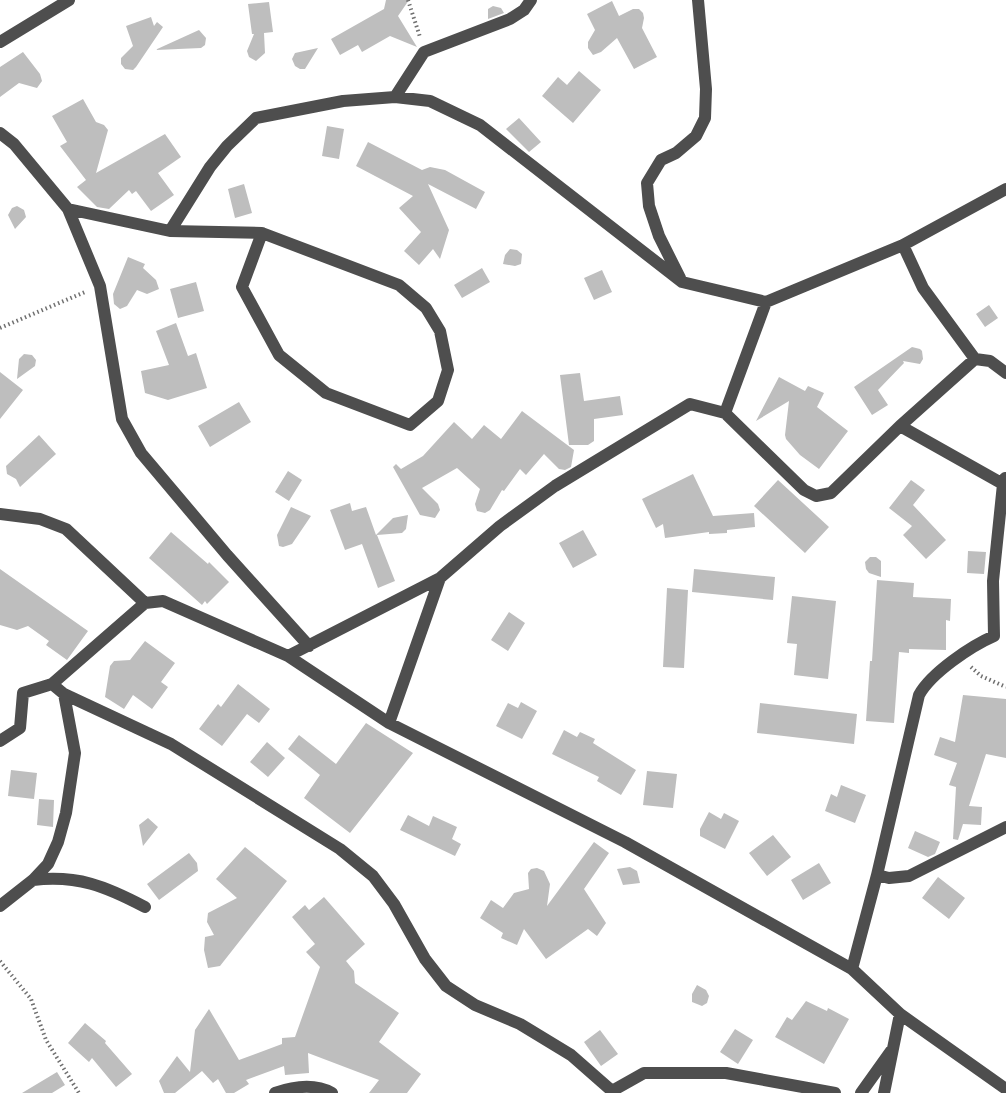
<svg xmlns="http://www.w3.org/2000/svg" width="1006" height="1093" viewBox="0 0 1006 1093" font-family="'Archivo Narrow',sans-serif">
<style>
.building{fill:#bebebe}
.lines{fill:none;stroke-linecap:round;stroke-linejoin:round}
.path{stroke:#707070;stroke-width:4;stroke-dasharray:1.5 3;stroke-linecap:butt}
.street{stroke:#4e4e4e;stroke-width:12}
</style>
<rect width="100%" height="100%" fill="#fff"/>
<path class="building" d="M386,0h23l-11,16 19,31 -27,-11 -28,16 -4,-7 -18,10 -9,-16 53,-30z
M612,1l7,15 14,-7h6l4,4 1,5 -2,10 15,29 -23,12 -17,-31 -16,14 -8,3 -5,-7v-6l7,-12 -8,-16z
M269,2l4,30 -9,1 1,20 -9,8 -7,-4 -2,-6 7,-17h-2l-4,-30z
M493,6l8,2 3,5 -16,6v-10z
M151,17l3,9 3,-4 6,5 -27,40 -3,3 -8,-1 -4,-5v-6l12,-12 -7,-20z
M199,30l7,8 -1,7 -4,3 -46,2z
M318,48l-13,21h-5l-5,-3 -3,-7 3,-6z
M23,52l17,22 2,7 -5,7 -18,-5 -19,14v-30z
M579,71l22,19 -28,33 -31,-27 16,-19 9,8z
M83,99l13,23 8,3 4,5 -12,43 69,-39 16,23 -23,16 16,22 -23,16 -15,-20 -4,3 -3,-4 -20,19 -12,-2 -20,-20 9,-7 -26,-34 7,-4 -15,-26z
M519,118l22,24 -12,10 -23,-23z
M327,126l17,3 -5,30 -17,-3z
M368,142l54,28 8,-3 15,3 40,22 -9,17 -48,-25 21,46 -9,29 -7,-10 -14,16 -15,-14 17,-19 -22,-24 14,-12 -57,-30z
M244,184l8,29 -17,5 -7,-29z
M17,206l7,4 2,7 -11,12 -7,-14 4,-7z
M510,249l7,1 5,4 -1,10 -6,2 -12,-2 2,-9z
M128,257l17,7 -2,4 13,12 3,9 -12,5 -10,-4 -10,16 -7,3 -6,-5 -1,-10z
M482,268l8,14 -28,16 -8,-13z
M602,270l10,22 -18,8 -10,-22z
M196,282l8,29 -26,7 -8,-29z
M989,305l9,13 -13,9 -9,-13z
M176,323l12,33 8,-3 11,35 -39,12 -23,-7 -4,-22 28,-6 -13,-34z
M912,347l8,2 2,2 1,8 -3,5 -17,-3 1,2 -26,27 10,15 -16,10 -18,-28z
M24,354l8,1 4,5 -1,6 -18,13 2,-20z
M0,372l23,18 -23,29z
M580,373l4,28 36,-5 3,19 -29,4v22l-6,4h-19l-9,-70z
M779,377l26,14 3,-5 16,7 -7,14 31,24 -29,38 -19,-14 -14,-16 -1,-4 4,-34 -33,20z
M239,402l12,20 -41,25 -12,-21z
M522,411l52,39 -3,17 -6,3 -6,-1 -15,-15 -18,21 -6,-6 -16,22 -2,-1 -12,20 -5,3 -8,-2 -2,-7 5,-15 -23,-21 -35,20 16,16 2,6 -5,8 -15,-3 -27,-48 3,-3 5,5 22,-13 31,-34 18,17 12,-14 17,14z
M39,435l17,19 -36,33 -4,-8 -9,-5 -1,-8z
M288,471l14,9 -13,21 -14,-9z
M693,474l20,42 41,-3 1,14 -28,3v3l-18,1v-2l-44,6 -2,-14 -7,4 -14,-29z
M778,480l51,47 -24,26 -51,-47z
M911,480l14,10 -12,15 33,35 -20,19 -23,-24 9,-9 -23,-18z
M350,503l2,8 14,-4 10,28 17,-17 15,-3 -2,14 -4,4 -25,2 18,46 -17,7 -16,-44 -17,6 -15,-40z
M291,507l20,9 -19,28 -9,3 -4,-1 -2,-11z
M583,530l14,25 -24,13 -14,-25z
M171,532l37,32 1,-2 20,20 -22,22 -2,-3 -3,4 -53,-47z
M968,551l18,1 -2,22 -17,-1z
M870,557h6l5,4v16l-12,-4 -3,-4 -1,-7z
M0,569l88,62 -21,29 -21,-15 3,-4 -21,-15 -11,4 -17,-5z
M694,569l81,8 -2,23 -81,-8z
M877,580l37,3 -1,14 38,2 -1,22 -4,-1v30l-37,-1v4l-10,-1 -5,71 -28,-2 4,-60h2z
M667,588l21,2 -4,78 -21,-1z
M792,596l44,5 -8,78 -34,-4 3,-31 -10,-1z
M509,612l16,11 -17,28 -17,-11z
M145,641l30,22 -14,19 7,5 -16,22 -19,-14 -9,14 -19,-12 5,-31 4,-5 16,-1z
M238,684l32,25 -11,14 -12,-9 -25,32 -23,-17 19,-25 3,3z
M963,695l43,4v59l-20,-4 -17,52 13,1 -1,18 -18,-1 -5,16 -5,-1 3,-52 -7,-2 8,-22 -23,-8 6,-18 15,5z
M521,702l16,9 -15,28 -26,-13 12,-23 10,5z
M760,703l97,11 -3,30 -97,-11z
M366,723l47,30 -63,80 -46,-35 16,-23 -32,-26 11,-14 37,29z
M564,730l13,7 3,-5 15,7 -2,4 43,27 -15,25 -24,-14 2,-4 -47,-23z
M267,742l18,16 -17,19 -18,-15z
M11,770l26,3 -3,26 -26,-3z
M647,771l30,3 -4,34 -30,-3z
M841,785l25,10 -11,28 -30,-12 6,-17 6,3z
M39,799l15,1 -1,27 -16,-2z
M709,812l12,7 3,-6 15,8 -14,28 -25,-13v-7z
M408,815l21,11 4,-10 24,11 -5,12 9,5 -6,12 -55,-26z
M148,818l10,9 -15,19 -4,-21z
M915,831l25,11 -5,12 -7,3 -20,-9z
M773,835l18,22 -24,19 -18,-23z
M594,842l15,11 -25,36 22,34 -9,13 -9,-7 -42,30 -22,-30 -7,16 -16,-7 2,-5 -23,-15 11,-18 12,8 11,-15 15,-4 -1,-16 3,-4 6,-1 7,3 6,13 -3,22z
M245,847l42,34 -67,85 -12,2 -4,-18 1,-13 9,-2 -7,-13 1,-9 29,-15 -21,-19z
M189,853l8,10 1,8 -39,29 -12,-16z
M819,863l12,20 -28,17 -12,-20z
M630,867l7,4 3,12 -17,2 -6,-16z
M938,877l27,21 -16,21 -27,-21z
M324,897l41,47 -19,17 8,10 1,12 44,30 -20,29 42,32 -14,19h-38l10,-13 -71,-27 1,20 -24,2 -1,-9 -38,14 3,4 -15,9h-8l-8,-14 -5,4 -11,-12 -27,22h-11l-5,-12 18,-25 13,16 5,-42 14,-21 30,51 43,-16v-6l13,-1 25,-70 -14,-15 9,-8 -23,-27 13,-12 4,5z
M697,985l9,5 3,6 -2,7 -5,3 -10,-4v-8z
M806,1001l21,10 1,-3 21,11 -25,45 -49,-27 12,-20 5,3z
M85,1023l21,18 -1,2 27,31 -16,13 -24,-29 -3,4 -21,-19z
M735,1029l18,11 -15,24 -18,-12z
M600,1030l18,24 -17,12 -17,-24z
M57,1072l8,13 -13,8h-30z"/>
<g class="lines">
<path class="path" d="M408,0l12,37
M0,328l85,-36
M971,667l10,9 25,11
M0,961l31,38 15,41 33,53"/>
<path class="street" d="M0,42l69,-42
M395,97l29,-45 86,-33 14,-9 7,-10
M0,133l14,11 54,65 32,77 22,133 19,34 86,102 82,91
M68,209l102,22 40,-64 17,-21 29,-28 87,-17 52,-4 35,4 50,24 202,157 84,20
M170,231l92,2 137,52 27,23 14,23 8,39 -10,31 -28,24 -84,-32 -47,-38 -37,-68 20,-54
M903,245l20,43 52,71 15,2 16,12
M680,278l-21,-42 -10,-30 -2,-23 14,-23 15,-7 20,-17 9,-18 1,-29 -8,-89
M725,413l79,77 12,6 15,-3 69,-67 75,-67
M900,426l103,58 2,-6
M0,514l40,5 26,10 79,74 18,-2 125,55 101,67 236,119 227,127 48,45 106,75
M288,656l152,-78 60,-52 55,-40 135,-82 35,9 41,-111 137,-57 103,-56
M64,694l107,50 169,105 33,27 21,28 31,55 21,27 29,19 45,19 51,31 41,36 32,-18h82l109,20
M389,723l51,-145
M0,741l20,-13 3,-35 29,-9 93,-81
M877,875l12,3 20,-2 97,-49
M33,880c45,-5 72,6 112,27
M0,906l33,-26 15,-16 10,-22 8,-29 9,-60 -11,-59 -12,-10
M852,969l25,-94 42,-180c12,-22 52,-49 75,-59l-1,-55 10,-97
M275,1093c17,-6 39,-10 57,0
M861,1093l30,-42
M884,1093l16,-79"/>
</g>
</svg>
